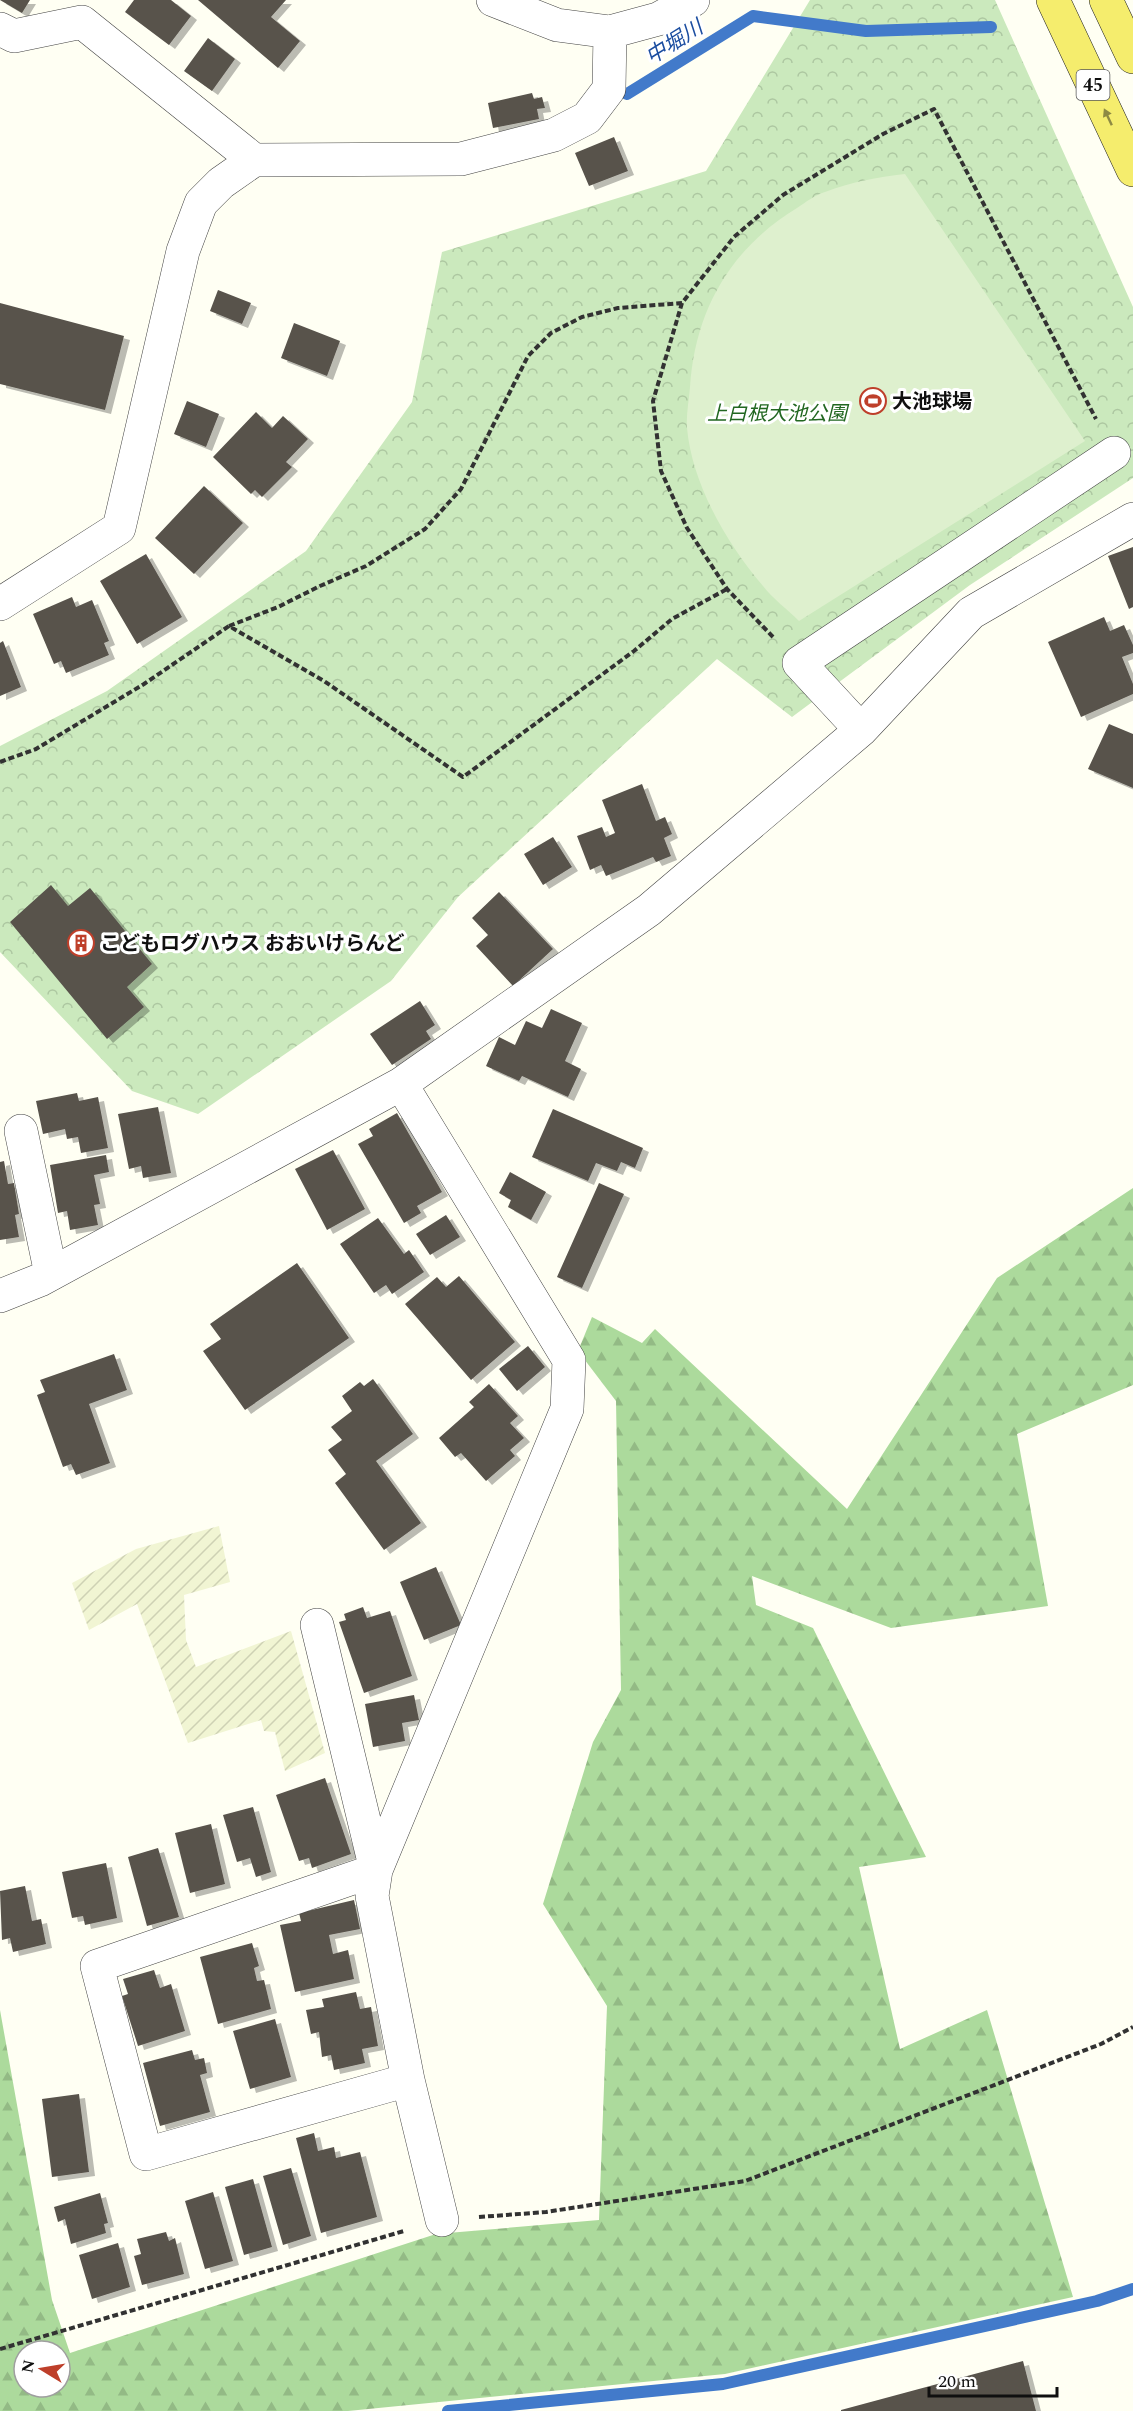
<svg xmlns="http://www.w3.org/2000/svg" width="1133" height="2411" viewBox="0 0 1133 2411" font-family="Spectral,'Noto Sans JP',serif">
<style>
.farmland{fill:url(#farmland-furrows)}
.forest{fill:url(#forest-firs);fill-rule:evenodd}
.park{fill:url(#park-crowns)}
.pitch{fill:#def0ce}
.lines{fill:none;stroke-linecap:round;stroke-linejoin:round}
.stream{stroke:#427aca;stroke-width:12}
.building{fill:#58534c;filter:url(#shadow)}
.minor-casing{stroke:#434343;stroke-width:34}
.major-casing{stroke:#212121;stroke-width:34}
.path{stroke:#323232;stroke-width:4;stroke-dasharray:6 3;stroke-linecap:butt}
.minor{stroke:#fff;stroke-width:33}
.major{stroke:#f5ed6d;stroke-width:33}
.oneway{fill:#8e8a43}
.labels{text-anchor:middle;stroke-width:6;stroke-linejoin:round;paint-order:stroke}
.shield{fill:#fff;stroke:#585858;stroke-width:1.5}
.shield-label{font-size:18px;font-weight:bold;fill:#101010}
.poi-label{font-size:20px;font-weight:bold;fill:#101010;stroke:#fff;text-anchor:start}
.park-label{font-size:20px;font-style:italic;fill:#226721;stroke:#fff}
.water-label{font-size:21px;font-style:italic;fill:#1b4da0;stroke:#fff}
</style>
<defs>
<pattern id="farmland-furrows" width="10" height="10" patternUnits="userSpaceOnUse" patternTransform="scale(1.5)"><rect width="10" height="10" fill="#f1f5d3"/><path d="M-1 1l2-2M0 10L10 0M9 11l2-2" fill="none" stroke="#ced1b4"/></pattern>
<pattern id="forest-firs" width="22" height="20" patternUnits="userSpaceOnUse" patternTransform="scale(1.5)"><rect width="22" height="20" fill="#acda9c"/><path d="M5 1l3.5 6h-7zM16 11l3.5 6h-7z" fill="#93ba85"/></pattern>
<pattern id="park-crowns" width="20" height="18" patternUnits="userSpaceOnUse" patternTransform="scale(1.5)"><rect width="20" height="18" fill="#cbe9bd"/><path d="M2 6a3 3 0 1 1 6 0M12 15a3 3 0 1 1 6 0" fill="none" stroke="#adc7a1"/></pattern>
<filter id="shadow"><feDropShadow dx="6" dy="4" stdDeviation="0" flood-color="#0004"/></filter>
</defs>
<rect width="100%" height="100%" fill="#fffff3"/>
<path class="farmland" d="M219,1526l11,56 -46,13 2,45 10,27 95,-36 34,122 -40,18 -10,-39 -11,-1 -3,-11 -73,23 -51,-139 -48,26 -17,-47 64,-34z"/>
<path class="forest" d="M1133,1188v197l-116,49 31,172 -157,22 -139,-52 4,29 57,23 113,229 -67,10 41,182 87,-39 86,287 -348,77 -377,37h-348v-401l52,290 18,53 366,-119 163,-14 8,-214 -64,-102 50,-162 28,-52 -5,-289 -38,-50 14,-34 50,26 13,-14 192,180 150,-231zM24,2351h36v36h-36z"/>
<path class="park" d="M810,0h185l138,307v171l-163,107 -178,132 -75,-58 -259,238 -67,84 -193,133 -66,-23 -132,-139v-206l107,-55 199,-140 106,-149 30,-150 264,-81z"/>
<path class="pitch" d="M905,174l180,267 -286,180c-12,-12 -26,-22 -36,-35 -36,-42 -71,-102 -76,-158 -1,-13 2,-28 3,-41 5,-77 41,-139 107,-179 9,-6 18,-13 28,-16 26,-10 52,-15 80,-18z"/>
<g class="lines">
<path class="stream" d="M627,94l126,-78 113,15 125,-4
M448,2411l275,-27 374,-83 36,-12"/>
</g>
<path class="building" d="M0,0h30l-8,13z
M134,0h37l20,16 -22,29 -44,-33z
M198,0h88l-15,17 29,24 -22,27z
M208,38l27,21 -23,32 -28,-20z
M532,93l2,6 8,-2 3,11 -8,1 2,10 -46,9 -5,-25z
M614,137l14,34 -39,15 -14,-33z
M218,290l33,13 -9,21 -32,-13z
M0,303l124,33 -19,74 -105,-26z
M294,323l46,18 -13,35 -46,-18z
M187,401l32,13 -13,33 -32,-13z
M256,412l16,16 11,-12 25,23 -22,23 6,5 -30,30 -7,-7 -4,4 -38,-37z
M204,486l39,37 -49,51 -39,-36z
M1133,547v60l-4,2 -21,-53z
M146,554l36,63 -45,27 -37,-63z
M72,597l4,10 16,-7 17,41 -5,2 5,12 -43,18 -5,-12 -7,3 -21,-50z
M1104,617l6,14 14,-6 9,20v8l-11,4 11,27v10l-52,23 -33,-75z
M3,641l18,46 -21,9v-53z
M1109,724l24,10v54l-45,-19z
M642,784l14,37 9,-4 7,17 -8,4 7,18 -15,6 -3,-5 -47,19 -5,-11 -11,5 -13,-34 25,-9 4,10 9,-4 -13,-33z
M553,837l19,30 -29,18 -19,-31z
M51,885l17,21 22,-18 62,76 -25,23 17,20 -37,32 -97,-117z
M499,892l54,57 -40,37 -37,-40 12,-11 -16,-17z
M420,1001l15,24 -9,6 5,8 -39,26 -22,-31z
M551,1009l31,14 -17,38 16,8 -13,28 -46,-21 -3,5 -33,-15 13,-29 16,8 11,-24 16,7z
M77,1093l2,8 19,-4 10,51 -27,5 -3,-16 -11,2 -2,-10 -22,5 -7,-33z
M158,1107l13,66 -28,5 -2,-12 -12,3 -11,-55z
M553,1109l90,39 -8,20 -14,-6 -4,9 -21,-8 -8,18 -56,-24z
M397,1113l45,79 -25,14 4,7 -17,10 -46,-79 15,-8 -4,-7z
M333,1150l32,59 -38,21 -32,-61z
M106,1155l3,17 -15,3 6,29 -6,1 4,20 -28,5 -3,-19 -9,2 -8,-48z
M4,1161l4,23 6,-1 5,31 -4,1 4,22 -19,3v-78z
M510,1172l36,20 -15,28 -23,-13 3,-7 -12,-7z
M599,1183l25,11 -42,94 -25,-11z
M446,1215l14,22 -30,18 -14,-21z
M378,1218l26,36 5,-4 15,22 -32,22 -6,-9 -12,8 -34,-49z
M297,1263l52,75 -104,72 -42,-59 18,-12 -11,-15z
M459,1276l56,66 -44,38 -66,-76 32,-27 9,10z
M528,1346l17,21 -28,24 -18,-22z
M114,1354l13,36 -38,14 21,59 -34,12 -5,-11 -8,3 -26,-72 8,-3 -5,-12z
M373,1379l40,55 -37,27 45,62 -37,27 -49,-67 11,-9 -18,-24 14,-10 -11,-13 21,-16 -10,-15 18,-14 4,4z
M489,1384l29,32 -8,7 14,15 -14,12 5,6 -29,25 -25,-28 -6,4 -16,-19 35,-31 -5,-5z
M436,1567l25,58 -37,15 -24,-58z
M363,1607l4,11 23,-7 22,65 -48,17 -25,-71 7,-2 -2,-6z
M414,1695l5,25 -17,3 3,18 -32,6 -8,-43z
M325,1778l26,76 -39,14 -3,-10 -10,3 -23,-66z
M253,1807l18,65 -15,5 -6,-19 -13,4 -14,-47z
M211,1824l14,60 -35,9 -15,-60z
M158,1848l21,69 -32,9 -19,-69z
M106,1863l11,55 -32,7 -2,-9 -11,2 -10,-46z
M25,1886l7,35 9,-2 5,25 -33,8 -3,-14 -8,2 -2,-49z
M354,1900l6,29 -31,6 4,19 15,-4 6,29 -59,13 -15,-67 21,-4 -2,-8z
M252,1943l7,23 -5,2 3,13 7,-1 7,29 -53,15 -18,-67z
M154,1970l6,18 11,-4 14,47 -47,15 -16,-50 6,-2 -5,-15z
M356,1992l4,17 11,-2 7,39 -16,3 3,14 -31,7 -3,-15 -9,2 -3,-25 -8,2 -5,-24 18,-3 -2,-8z
M275,2019l16,58 -41,12 -17,-58z
M192,2050l3,10 9,-2 3,15 -7,2 10,37 -50,14 -17,-63z
M79,2094l10,78 -37,5 -10,-78z
M314,2133l4,18 16,-4 2,11 24,-6 17,65 -56,16 -25,-95z
M291,2168l20,68 -28,9 -20,-69z
M253,2179l19,68 -28,8 -19,-68z
M213,2192l20,69 -28,8 -20,-68z
M100,2193l8,30 -4,1 2,9 -35,11 -6,-25 -7,3 -4,-15z
M166,2232l3,9 6,-3 9,36 -42,11 -8,-29 7,-2 -4,-15z
M118,2243l12,44 -38,12 -13,-44z
M1023,2361l13,50h-195v-1z"/>
<g class="lines">
<defs>
<path id="minor" d="M493,0l64,25 53,7 48,-13 35,-19
M0,29l14,7 68,-14 172,138
M0,604l119,-76 64,-277 18,-48 20,-20 33,-23 207,-1 93,-24 33,-17 22,-29 1,-57
M861,730l-62,-67 315,-210
M21,1131l30,143
M0,1296l40,-16 361,-196 248,-174 212,-180 110,-117 162,-94
M317,1625l59,245 -4,26 36,184 -262,74 -49,-188 279,-96 191,-461 2,-49 -168,-276
M408,2080l34,140"/>
<path id="major" d="M1053,0l80,170
M1106,0l27,57"/>
</defs>
<use href="#minor" class="minor-casing"/>
<use href="#major" class="major-casing"/>
<path class="path" d="M229,626l49,-19 42,-21 46,-20 59,-37 36,-40 67,-133 23,-23 31,-16 36,-9 64,-5
M773,637l-46,-48 -40,-61 -26,-57 -8,-70 29,-98 52,-66 49,-42 100,-61 51,-25 162,310
M0,762l36,-13 108,-65 85,-58 95,55 139,96 171,-126 38,-32 55,-30
M479,2217l67,-5 199,-31 356,-137 32,-17
M0,2349l404,-118"/>
<use href="#minor" class="minor"/>
<use href="#major" class="major"/>
</g>
<defs><path id="oneway-solid" d="M-6-.8H1V-3.2L6.5 0L1 3.2V.8H-6Z" transform="scale(1.5)"/></defs>
<use class="oneway" href="#oneway-solid" transform="translate(1108 117) rotate(-115)"/>
<defs>
<symbol id="stadium-ring" viewBox="-11 -11 22 22"><circle r="9.5" fill="#fff" stroke="#be3f2a" stroke-width="1.5"/><path d="M0-5a6.5 5 0 1 0 0 10a6.5 5 0 1 0 0-10ZM-3.5-1.8h7v3.6h-7Z" fill="#be3f2a"/></symbol>
<symbol id="building-ring" viewBox="-11 -11 22 22"><circle r="9.5" fill="#fff" stroke="#be3f2a" stroke-width="1.5"/><path d="M-4-6H4V6H1V3H-1V6H-4ZM-2.5-4.3h1.7v1.8h-1.7ZM.8-4.3h1.7v1.8H.8ZM-2.5-1h1.7V.8h-1.7ZM.8-1h1.7V.8H.8Z" fill="#be3f2a"/></symbol>
</defs>
<g fill-rule="evenodd">
<use href="#stadium-ring" x="858" y="386" width="30" height="30"/>
<use href="#building-ring" x="66" y="928" width="30" height="30"/>
</g>
<g class="labels">
<rect class="shield" x="1076.5" y="70" width="33" height="30" rx="4.5"/>
<g class="shield-label">
<text x="1093" y="91">45</text>
</g>
<g class="poi-label">
<text x="892" y="408">大池球場</text>
<text x="100" y="950">こどもログハウス おおいけらんど</text>
</g>
<g class="park-label">
<text x="777" y="420">上白根大池公園</text>
</g>
<g class="water-label">
<text transform="translate(674 42) rotate(-32)" y="7">中堀川</text>
</g>
</g>
<g transform="translate(42 2369) rotate(281)"><circle r="28" fill="#ffffff" stroke="#9f9f9f" stroke-width="1.5"/>
<path d="M0-4.5L10 22L0 15L-10 22Z" fill="#be3f2a"/>
<text y="-9" font-size="16" font-weight="bold" text-anchor="middle" fill="#101010">N</text>
</g>
<path d="M929 2387v9h128v-9" fill="none" stroke="#101010" stroke-width="3"/>
<text x="938" y="2387" font-size="18" fill="#101010" stroke="#ffffff" stroke-width="4.5" paint-order="stroke">20 m</text>
</svg>
